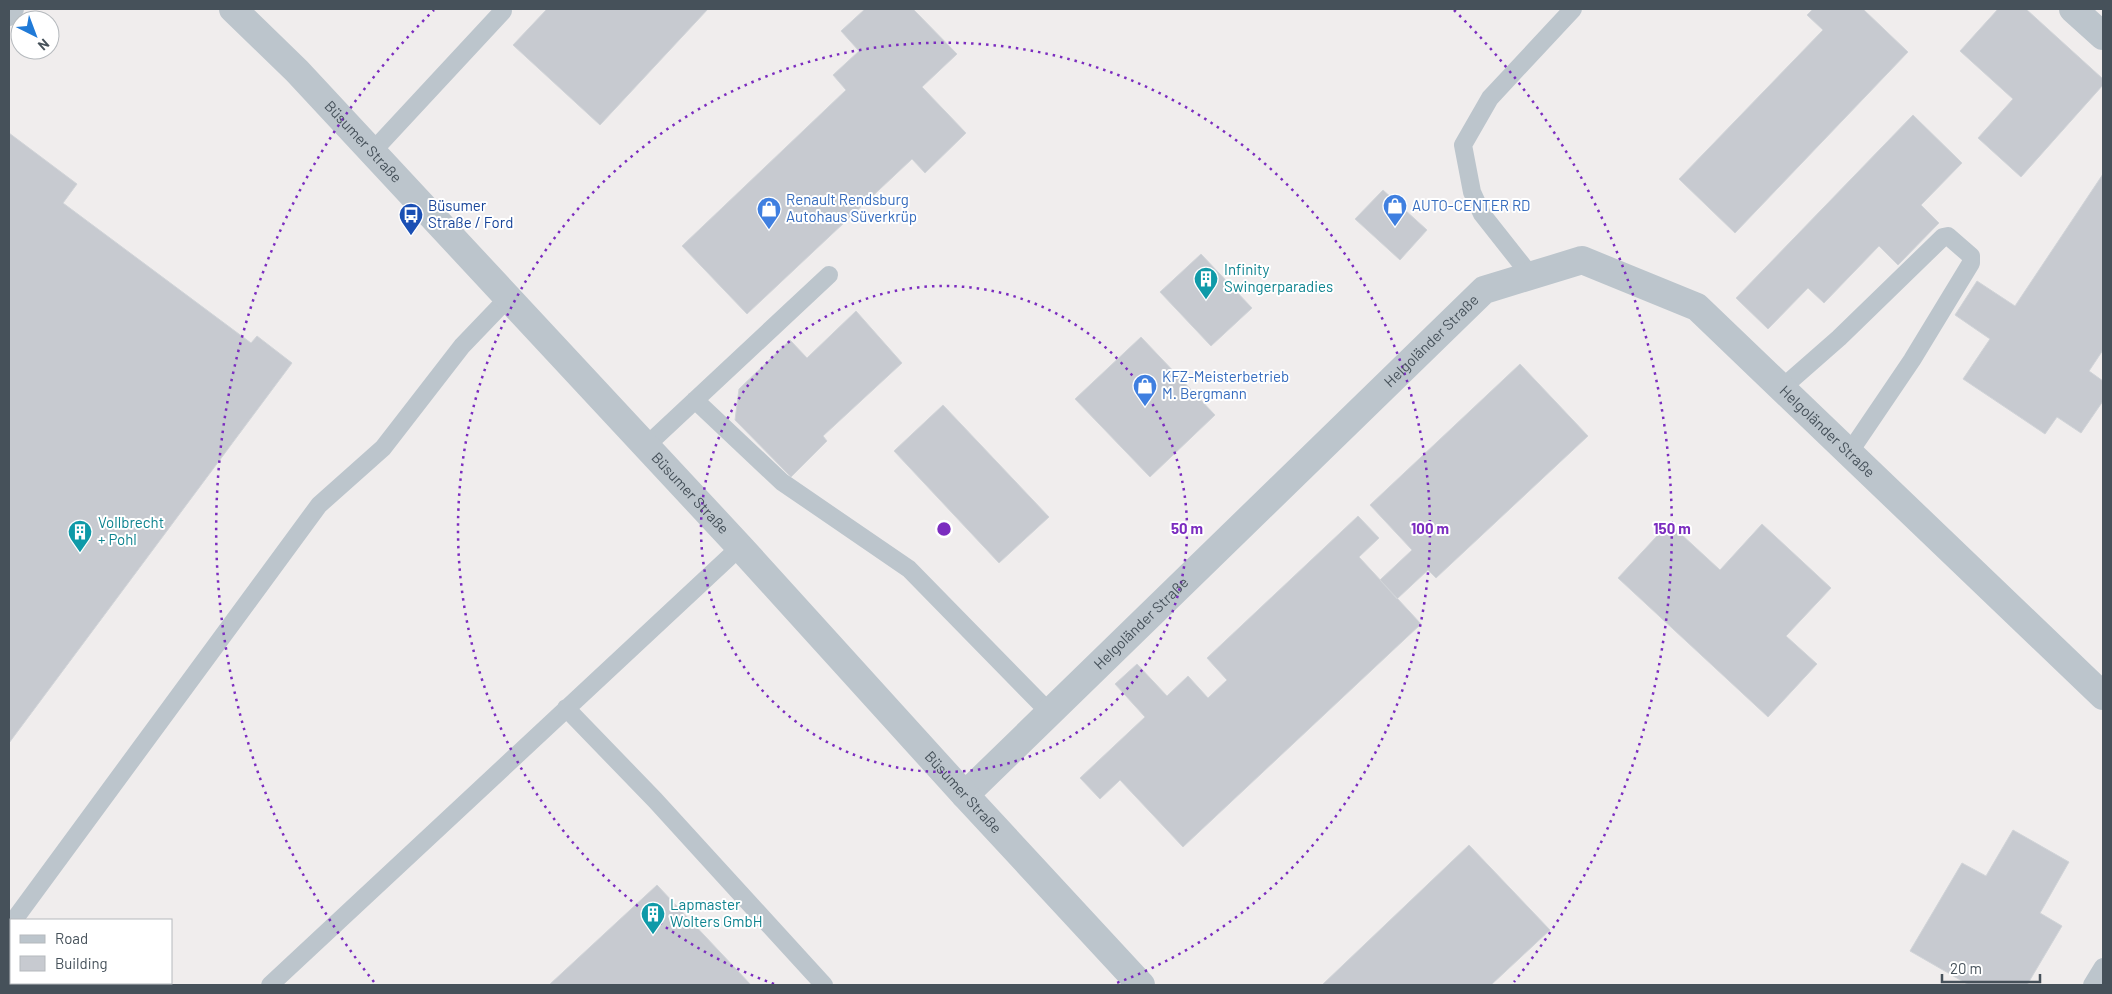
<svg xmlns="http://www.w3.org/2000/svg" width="2112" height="994" viewBox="0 0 2112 994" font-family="Barlow,sans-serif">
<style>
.building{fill:#c7cad0;stroke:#d1d4d8}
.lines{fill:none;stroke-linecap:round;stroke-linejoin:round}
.service{stroke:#bcc5cc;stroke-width:18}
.minor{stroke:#bcc5cc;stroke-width:28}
.tertiary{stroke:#bcc5cc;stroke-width:28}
.ring{fill:none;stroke:#7b2cbf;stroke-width:2.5;stroke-dasharray:2.5 5}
.labels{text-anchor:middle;stroke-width:4;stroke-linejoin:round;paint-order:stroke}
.street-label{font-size:15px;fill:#46515a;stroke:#fff}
.shop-label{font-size:15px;fill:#366cbe;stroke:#fff;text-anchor:start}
.transit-label{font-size:15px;fill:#164399;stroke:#fff;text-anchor:start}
.culture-label{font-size:15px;fill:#0d838f;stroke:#fff;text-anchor:start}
.centre{fill:#7b2cbf;stroke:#fff;stroke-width:2.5}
.ring-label{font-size:15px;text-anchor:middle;font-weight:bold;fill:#7b2cbf;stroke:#fff;stroke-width:4;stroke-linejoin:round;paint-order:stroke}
</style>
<rect width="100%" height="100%" fill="#f0eded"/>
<path class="building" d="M547,9h161l-108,116 -87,-80z
M865,9h48l44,45 -35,33 44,46 -41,40 -13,-14 -165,155 -65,-68 164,-156 -13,-15 26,-24 -18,-20z
M1813,9h50l45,43 -173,181 -56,-54 144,-149 -16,-15z
M1998,9h28l77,70v6l-82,92 -43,-39 35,-39 -53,-48z
M1913,115l49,48 -41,42 18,18 -41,42 -19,-19 -55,57 -16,-15 -40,41 -32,-31z
M9,133l68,51 -14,19 188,140 6,-7 35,27 -283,380z
M2103,174v176l-14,21 14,10v20l-22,32 -24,-16 -12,17 -82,-55 27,-40 -35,-24 22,-34 38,25z
M1383,190l44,40 -27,30 -45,-41z
M1201,254l51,54 -41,38 -51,-54z
M856,311l46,52 -79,73 4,5 -36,36 -56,-57 4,-31 51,-49 17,18z
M1141,337l74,78 -65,62 -75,-78z
M1520,364l68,72 -152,142 -8,-8 -31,29 -17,-19 32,-30 -42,-45z
M943,405l106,112 -50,46 -105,-112z
M1358,516l21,22 -20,19 62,67 -238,223 -63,-67 -20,19 -20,-21 65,-61 -30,-33 22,-20 30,32 21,-20 20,22 19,-18 -20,-22z
M1669,523l51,47 42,-46 69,64 -45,48 31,28 -49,53 -150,-139z
M2013,830l56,32 -29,51 22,13 -35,59h-58l-59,-34 52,-88 24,13z
M1469,845l81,85 -59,55h-169z
M657,885l94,100h-202z"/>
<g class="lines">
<path class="service" d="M9,17l6,-8
M372,152l131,-141
M1531,276l-49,-62 -10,-22 -9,-47 27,-47 83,-89
M1782,388l57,-50 104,-101 5,-1 23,20v7l-59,97 -63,93
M695,400l87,82 127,87 141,144
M646,446l183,-171
M566,708l89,92 169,185
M14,920l305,-415 64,-57 79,-102 46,-48
M270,985l470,-438
M2092,985l11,-18"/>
<g class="minor">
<path d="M2073,9l30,27"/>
<path id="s1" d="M965,795l519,-505 98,-30 115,47 406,389"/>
</g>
<path class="tertiary" id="s2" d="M233,9l64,62 443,476 225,248 176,190"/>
</g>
<g class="ring">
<circle cx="944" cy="529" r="243"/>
<path d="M774 984A486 486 0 1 1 1114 984"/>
<path d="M374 982A728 728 0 0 1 434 10M1454 10A728 728 0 0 1 1514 982"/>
</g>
<defs>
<symbol id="shop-pin" viewBox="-11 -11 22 30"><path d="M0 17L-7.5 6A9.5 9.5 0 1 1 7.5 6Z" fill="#3f7fe0" stroke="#fff"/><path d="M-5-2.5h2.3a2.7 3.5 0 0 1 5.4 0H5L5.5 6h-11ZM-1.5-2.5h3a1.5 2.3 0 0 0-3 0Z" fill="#fff"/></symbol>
<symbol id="bus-pin" viewBox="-11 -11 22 30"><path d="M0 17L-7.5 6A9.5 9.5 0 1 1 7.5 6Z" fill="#1a4fb4" stroke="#fff"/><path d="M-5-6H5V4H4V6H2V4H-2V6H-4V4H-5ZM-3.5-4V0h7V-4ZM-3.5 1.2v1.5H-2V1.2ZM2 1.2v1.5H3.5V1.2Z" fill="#fff"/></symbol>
<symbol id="building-pin" viewBox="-11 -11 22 30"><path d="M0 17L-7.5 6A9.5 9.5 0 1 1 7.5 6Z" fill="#0f9aa8" stroke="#fff"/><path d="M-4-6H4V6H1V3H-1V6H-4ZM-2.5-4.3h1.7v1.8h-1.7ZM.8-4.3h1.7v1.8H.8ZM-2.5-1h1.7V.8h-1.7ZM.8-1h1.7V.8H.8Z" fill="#fff"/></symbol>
</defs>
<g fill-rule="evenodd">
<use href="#shop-pin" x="1381" y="192" width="28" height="38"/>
<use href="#shop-pin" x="755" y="195" width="28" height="38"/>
<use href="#bus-pin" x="397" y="201" width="28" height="38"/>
<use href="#building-pin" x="1192" y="265" width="28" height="38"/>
<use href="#shop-pin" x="1131" y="372" width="28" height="38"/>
<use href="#building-pin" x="66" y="518" width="28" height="38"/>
<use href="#building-pin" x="639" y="900" width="28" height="38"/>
</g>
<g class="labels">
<g class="street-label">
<text dy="5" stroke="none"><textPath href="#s2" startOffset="186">Büsumer Straße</textPath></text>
<text dy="5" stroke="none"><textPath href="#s1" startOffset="651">Helgoländer Straße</textPath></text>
<text dy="5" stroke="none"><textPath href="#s1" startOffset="1131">Helgoländer Straße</textPath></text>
<text dy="5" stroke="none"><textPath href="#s2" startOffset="666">Büsumer Straße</textPath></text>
<text dy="5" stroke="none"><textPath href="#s1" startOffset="246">Helgoländer Straße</textPath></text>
<text dy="5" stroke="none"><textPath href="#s2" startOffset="1071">Büsumer Straße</textPath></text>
</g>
<g class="shop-label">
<text x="786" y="205">Renault Rendsburg<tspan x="786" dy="17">Autohaus Süverkrüp</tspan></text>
<text x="1412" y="211">AUTO-CENTER RD</text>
<text x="1162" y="382">KFZ-Meisterbetrieb<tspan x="1162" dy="17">M. Bergmann</tspan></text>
</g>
<g class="transit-label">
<text x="428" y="211">Büsumer<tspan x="428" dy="17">Straße / Ford</tspan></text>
</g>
<g class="culture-label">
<text x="1224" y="275">Infinity<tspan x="1224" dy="17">Swingerparadies</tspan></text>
<text x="98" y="528">Vollbrecht<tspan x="98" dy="17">+ Pohl</tspan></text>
<text x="670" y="910">Lapmaster<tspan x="670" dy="17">Wolters GmbH</tspan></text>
</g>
</g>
<circle cx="944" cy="529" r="8" class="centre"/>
<g class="ring-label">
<text x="1187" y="534">50 m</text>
<text x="1430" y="534">100 m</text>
<text x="1672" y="534">150 m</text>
</g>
<rect width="2112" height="994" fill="none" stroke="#46515a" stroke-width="20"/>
<rect x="10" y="919" width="162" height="65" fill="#ffffff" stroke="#b5b9bd"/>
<rect x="20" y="935" width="25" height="8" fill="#bcc5cc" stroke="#b5b9bd"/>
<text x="55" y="944" font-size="15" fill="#46515a">Road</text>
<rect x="20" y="956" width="25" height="15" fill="#c7cad0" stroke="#b5b9bd"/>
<text x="55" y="969" font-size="15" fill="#46515a">Building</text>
<g transform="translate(35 35) rotate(138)"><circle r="24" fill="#ffffff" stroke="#b5b9bd"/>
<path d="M0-4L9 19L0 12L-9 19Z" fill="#207ad7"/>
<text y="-8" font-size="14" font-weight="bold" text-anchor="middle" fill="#46515a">N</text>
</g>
<path d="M1942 974v8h98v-8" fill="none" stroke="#46515a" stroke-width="2.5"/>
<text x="1950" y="974" font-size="15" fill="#46515a" stroke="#ffffff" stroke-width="4" paint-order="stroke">20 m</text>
</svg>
